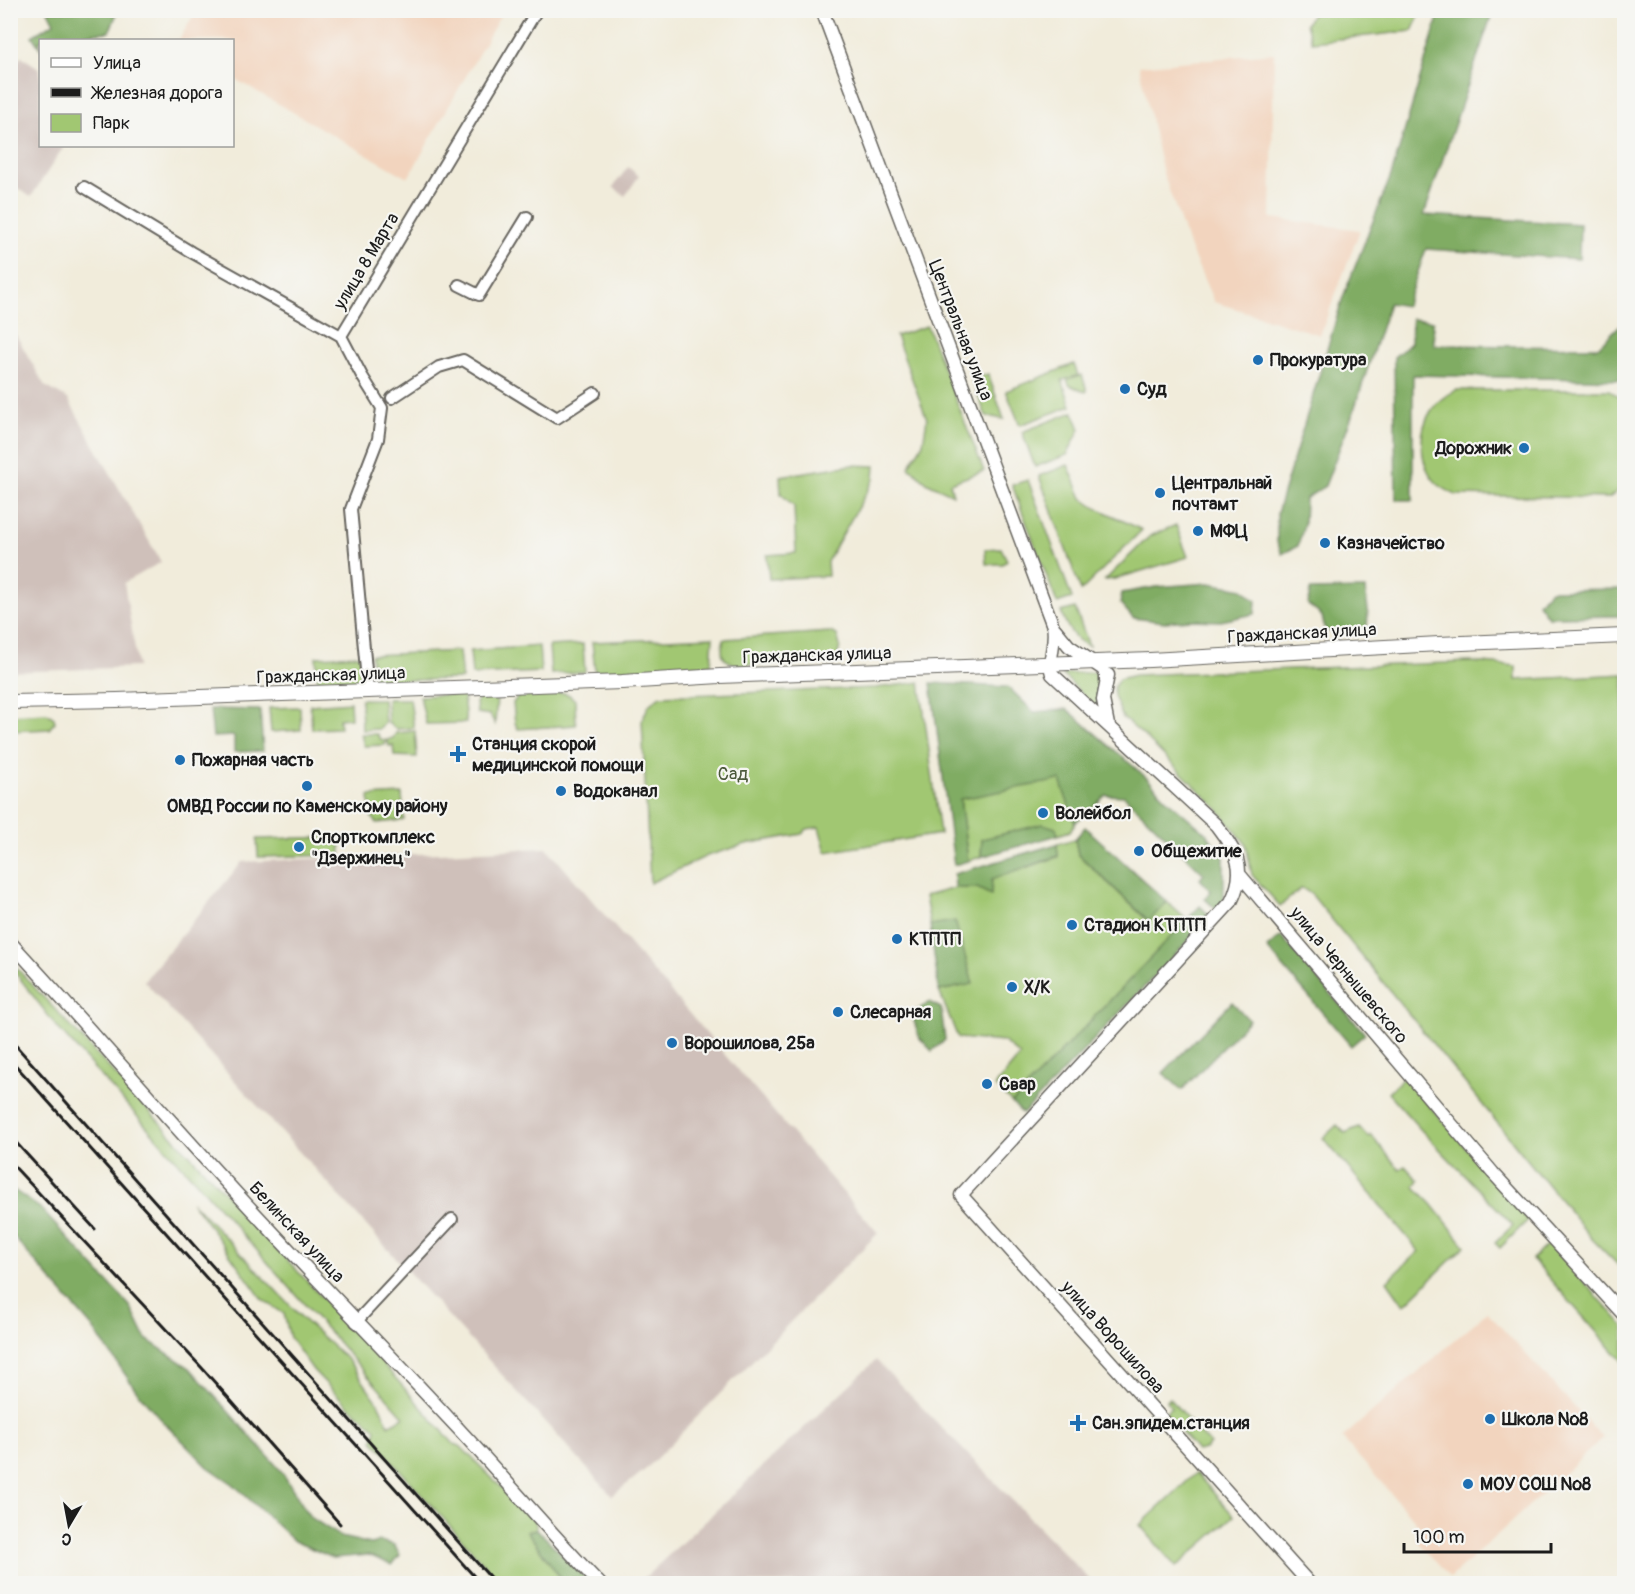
<svg xmlns="http://www.w3.org/2000/svg" width="1635" height="1594" viewBox="0 0 1635 1594" font-family="Pangolin,sans-serif">
<style>
.built{fill:#f2d4be}
.industrial{fill:#cfc0ba}
.green{fill:#a1c772;stroke:#5e7247;stroke-width:1.5}
.forest{fill:#80ac64;stroke:#4e6440;stroke-width:1.5}
.lines{fill:none;stroke-linecap:round;stroke-linejoin:round}
.minor-casing{stroke:#67655f;stroke-width:14}
.tertiary-casing{stroke:#67655f;stroke-width:15}
.secondary-casing{stroke:#67655f;stroke-width:16}
.minor{stroke:#fff;stroke-width:10}
.tertiary{stroke:#fff;stroke-width:12}
.secondary{stroke:#fff;stroke-width:14}
.rail{stroke:#1c1c1c;stroke-width:3}
.poi-dot{fill:#1f6fb2;stroke:#f6f6f2;stroke-width:2}
.labels{text-anchor:middle;stroke-width:4.5;stroke-linejoin:round;paint-order:stroke}
.street-label{font-size:18px;fill:#1c1c1c;stroke:#f6f6f2}
.poi-label{font-size:18px;font-weight:bold;fill:#1c1c1c;stroke:#f6f6f2;text-anchor:start}
.park-label{font-size:18px;fill:#4b583a;stroke:#f6f6f2}
</style>
<rect width="100%" height="100%" fill="#f6f6f2"/>
<filter id="ink" filterUnits="userSpaceOnUse"><feTurbulence type="fractalNoise" baseFrequency=".0167" numOctaves="2"/><feDisplacementMap in="SourceGraphic" scale="12" xChannelSelector="R" yChannelSelector="G"/><feConvolveMatrix kernelMatrix="1 2 1 2 8 2 1 2 1" color-interpolation-filters="sRGB"/></filter>
<filter id="wash" filterUnits="userSpaceOnUse"><feTurbulence type="fractalNoise" baseFrequency=".008" numOctaves="4" result="noise"/><feDisplacementMap in="SourceGraphic" scale="24" xChannelSelector="R" yChannelSelector="G"/><feGaussianBlur stdDeviation="1.35" result="paint"/><feColorMatrix in="noise" values="0 0 0 0 0 0 0 0 0 0 0 0 0 0 0 0 0 1.4 0 .05"/><feComposite in="paint" operator="in"/></filter>
<g filter="url(#wash)">
<rect width="100%" height="100%" fill="#f1ecdb"/>
<path class="built" d="M196,11v-1l307,1 -95,167 -175,-100 -1,-38h-53z
M1274,53l-3,165 89,12 -40,105 -106,-33 -24,-54 -27,-75 -24,-107z
M1487,1312l116,126 -153,140 -35,-40 8,-8 -81,-92z"/>
<path class="industrial" d="M21,56l19,13v77h24l-33,51 -20,-13v-111z
M628,167l11,9 -14,20 -12,-9z
M12,328l33,58 23,13 93,163 -37,21 14,84 -127,5z
M547,848l331,385 -233,237 -33,26 -468,-515 98,-119z
M876,1360l217,223h-454z"/>
<path class="green" d="M1352,10l66,1v7l-6,13 -100,11 -6,-18 6,-10z
M927,326l57,145 -34,12 3,12 -25,-12 -19,-16 14,-24 4,-24 -31,-83z
M1074,364l4,11 -11,4 15,-4 5,16 -2,1 -16,-7 -2,-6 -5,1 9,26 -51,19 -14,-34z
M988,374l16,45 -18,-3 -14,-36z
M1456,390h153l15,10v86l-15,12 -153,-3c-6,-3 -12,-6 -17,-10 -20,-17 -22,-53 -8,-74 6,-10 15,-16 25,-21z
M1073,412l7,17 -13,26 -32,12 -13,-35z
M852,465l23,1 -1,13 -47,83 1,14 -59,3 -2,-24 29,-2 -2,-47 -13,-12 -1,-18z
M1068,465l14,33 11,8 49,24 -61,61 -42,-115z
M1028,480l44,118 -15,5 -45,-118z
M1176,525l12,32 -73,22 -10,1 45,-44z
M1001,548l6,12 -4,4h-17l-1,-15z
M1075,608l14,38c-16,-6 -22,-19 -28,-34z
M830,632l7,3 3,11 -3,12 -98,7c-16,-3 -20,-10 -15,-26z
M713,637l-2,28 -116,7 -3,-30z
M583,644l2,28 -34,2 -2,-28z
M539,646l2,26 -69,3 -2,-24z
M459,651l3,28 -88,2 -3,-26z
M360,655l2,27 -44,2 -2,-27z
M1471,662l45,4v14l108,-6v597l-33,-33 -279,-343 -10,-7 -22,18 -28,-31 -6,-31 -30,-37 -72,-71 -21,-18 -9,-22v-9l5,-8 16,-4z
M1101,672l-4,19 2,20 -37,-37z
M920,682l20,152 -114,18 -7,-25 -12,2 -5,5 -56,10 -39,12 -57,27 -8,-163 7,-15 11,-9 216,-8z
M565,693l4,2 6,5 1,25 -58,4 -3,-6 -2,-20 6,-8z
M463,694l3,29 -40,1 -6,-28z
M483,696l14,1 -2,27 -5,-9 -13,-2 -1,-11z
M361,699h22l2,24 -6,6 -17,1z
M387,699h23l4,29 -18,1 -8,-6z
M350,702l1,16 -12,1 1,9 -28,1 -2,-24z
M300,707l1,23 -30,2 -2,-24z
M47,713l7,5 1,4 -6,7 -38,2v-16z
M415,731l2,26 -23,-1 -1,-11 -4,1 -2,-6 6,-2 3,-5z
M361,734h16l3,5 5,1v5l-21,1z
M1061,779l14,44 -5,8 -12,4 -3,-7 -73,11 -1,18 -13,4 -8,-62z
M402,794l2,26 -27,3 -6,-7 -2,-20z
M340,837l1,18 -83,2 -1,-18z
M1075,839l3,15 70,67 19,-19 20,18 -175,183 -17,-17 25,-30 -16,-14 -46,-4 -19,-47 33,-7 -17,-62 -25,3 -5,-29 30,-8h22l15,-9 66,-22 -1,-13z
M11,962l357,385 86,97 6,2 75,75 2,8 -10,2 37,52h-63l-128,-143 3,-11 -32,-27 -31,-32 -23,-32 -6,-24 -22,-15 -70,-97 112,118 44,40 29,41 12,24 15,-8 -196,-222 -151,-168 -46,-60z
M1404,1077l125,142 -29,29 -5,-5 18,-18 -91,-94 -34,-38z
M1337,1125l8,8 14,-6 9,10 3,-2 29,35 5,-4 14,15 -5,5 18,18 33,42 -61,59 -17,-24 32,-30 -96,-113z
M1549,1243l75,83v37l-92,-104z
M1169,1398l41,46 -5,5 -8,2 -32,-38 6,-6 -5,-6z
M1196,1473l38,43 -58,51 -36,-42z"/>
<path class="forest" d="M48,11h64l4,5 -7,16 -15,1 -26,7h-28v8l-8,-12 22,-13z
M1440,11h53l-69,204 156,9 -1,35 -153,-10 -20,57 -17,-3 -36,110 -28,73 -20,13 -1,26 -6,21 -16,8 -5,-12v-29l66,-216 49,-124z
M1624,318v62l-211,-5v125h-17l-2,-143 17,-14 1,-24 21,2 1,24 164,2 24,-24z
M1209,583l34,6 13,12 -1,13 -34,7 -30,-1 -26,2 -32,-4 -13,-15 2,-10 34,-6z
M1365,589l3,21 -1,21h-42l-3,-15 -14,-11 2,-15z
M1624,589v27l-76,1 -10,-14 12,-13z
M931,683l77,4 26,25 33,-3 80,69 17,19 43,37 17,23v43l-7,10 -12,-11 6,-8 -11,-12 4,-5 -80,-78 -18,-1 -31,28 -15,-43 -100,19 8,62 -14,4z
M210,709l50,1 3,41 -29,1v-16l-21,1z
M1043,824l13,4 2,7 -77,22 1,-18z
M1085,827l82,75 -18,19 -71,-67 -3,-15z
M1057,844l1,12 -66,23 -1,16 -14,-7h-22l-1,-14z
M1200,906l11,11 -188,197 -11,-11z
M955,921l18,63 -34,7 -9,-66z
M1281,936l84,98 -14,12 -84,-98z
M929,1002l12,6 4,32 -13,11 -13,-14 -7,-23z
M1232,1002l17,18 -67,70 -19,-17z
M11,1188l29,20 90,98 16,33 44,29 92,104 28,45 31,20 30,7 9,-3 14,4 6,10 -8,10 -23,-10 -36,3 -39,-17 -61,-57 -25,-17 -50,-51 -22,-26 -44,-63 -81,-93z
M537,1529l53,54h-26l-37,-52z"/>
</g>
<g filter="url(#ink)">
<g class="lines">
<defs>
<path id="minor" d="M84,187l107,65 150,84 196,-326
M459,285l20,10 48,-78
M341,336l21,40 20,32 -4,31 -27,70 17,182
M392,398l47,-31 24,-7 94,58 38,-25
M356,1322l96,-103"/>
<path id="tertiary" d="M822,10l231,616c4,17 -6,33 -1,48l164,151c20,27 32,43 15,77l-270,293 349,389
M1055,629l14,17 34,23 3,6v6
M1108,725l-5,-25 5,-25
M1240,875l253,298 131,142
M10,942c77,83 151,170 228,253 71,77 144,151 215,228 50,53 96,109 147,161"/>
<path id="secondary" d="M10,702l107,-2 505,-18 98,-6 430,-16 289,-16 185,-8"/>
</defs>
<use href="#minor" class="minor-casing"/>
<use href="#tertiary" class="tertiary-casing"/>
<use href="#secondary" class="secondary-casing"/>
<use href="#minor" class="minor"/>
<use href="#tertiary" class="tertiary"/>
<use href="#secondary" class="secondary"/>
<path class="rail" d="M10,1039l486,545
M10,1059l471,525
M10,1136l85,93
M10,1162l192,206 138,156"/>
</g>
</g>
<g class="poi-dot">
<circle cx="1258" cy="360" r="6"/>
<circle cx="1125" cy="389" r="6"/>
<circle cx="1524" cy="448" r="6"/>
<circle cx="1160" cy="493" r="6"/>
<circle cx="1198" cy="531" r="6"/>
<circle cx="1325" cy="543" r="6"/>
<path d="M455 745h6v6h6v6h-6v6h-6v-6h-6v-6h6z"/>
<circle cx="180" cy="760" r="6"/>
<circle cx="307" cy="786" r="6"/>
<circle cx="561" cy="791" r="6"/>
<circle cx="1043" cy="813" r="6"/>
<circle cx="299" cy="847" r="6"/>
<circle cx="1139" cy="851" r="6"/>
<circle cx="1072" cy="925" r="6"/>
<circle cx="897" cy="939" r="6"/>
<circle cx="1012" cy="987" r="6"/>
<circle cx="838" cy="1012" r="6"/>
<circle cx="672" cy="1043" r="6"/>
<circle cx="987" cy="1084" r="6"/>
<circle cx="1490" cy="1419" r="6"/>
<path d="M1075 1414h6v6h6v6h-6v6h-6v-6h-6v-6h6z"/>
<circle cx="1468" cy="1484" r="6"/>
</g>
<g class="labels">
<g class="street-label">
<text transform="translate(366 261) rotate(-59)" y="6">улица 8 Марта</text>
<text transform="translate(961 330) rotate(69)" y="6">Центральная улица</text>
<text transform="translate(1302 633) rotate(-3)" y="6">Гражданская улица</text>
<text transform="translate(817 655) rotate(-2)" y="6">Гражданская улица</text>
<text transform="translate(331 675) rotate(-2)" y="6">Гражданская улица</text>
<text transform="translate(1349 975) rotate(50)" y="6">улица Чернышевского</text>
<text transform="translate(297 1232) rotate(47)" y="6">Белинская улица</text>
<text transform="translate(1113 1337) rotate(48)" y="6">улица Ворошилова</text>
</g>
<g class="poi-label">
<text x="1270" y="366">Прокуратура</text>
<text x="1137" y="395">Суд</text>
<text x="1512" y="454" text-anchor="end">Дорожник</text>
<text x="1172" y="489">Центральнай<tspan x="1172" dy="21">почтамт</tspan></text>
<text x="1210" y="537">МФЦ</text>
<text x="1337" y="549">Казначейство</text>
<text x="472" y="750">Станция скорой<tspan x="472" dy="21">медицинской помощи</tspan></text>
<text x="192" y="766">Пожарная часть</text>
<text x="573" y="797">Водоканал</text>
<text x="307" y="812" text-anchor="middle">ОМВД России по Каменскому району</text>
<text x="1055" y="819">Волейбол</text>
<text x="311" y="843">Спорткомплекс<tspan x="311" dy="21">"Дзержинец"</tspan></text>
<text x="1151" y="857">Общежитие</text>
<text x="1084" y="931">Стадион КТПТП</text>
<text x="909" y="945">КТПТП</text>
<text x="1024" y="993">Х/К</text>
<text x="850" y="1018">Слесарная</text>
<text x="684" y="1049">Ворошилова, 25а</text>
<text x="999" y="1090">Свар</text>
<text x="1502" y="1425">Школа №8</text>
<text x="1092" y="1429">Сан.эпидем.станция</text>
<text x="1480" y="1490">МОУ СОШ №8</text>
</g>
<g class="park-label">
<text x="733" y="780">Сад</text>
</g>
</g>
<rect width="1635" height="1594" fill="none" stroke="#f6f6f2" stroke-width="36"/>
<rect x="39" y="39" width="195" height="108" fill="#f6f6f2" stroke="#9f9f9c" stroke-width="1.5"/>
<rect x="51" y="58" width="30" height="9" fill="#ffffff" stroke="#9f9f9c" stroke-width="1.5"/>
<text x="93" y="69" font-size="18" fill="#1c1c1c">Улица</text>
<rect x="51" y="88" width="30" height="9" fill="#1c1c1c" stroke="#9f9f9c" stroke-width="1.5"/>
<text x="93" y="99" font-size="18" fill="#1c1c1c">Железная дорога</text>
<rect x="51" y="114" width="30" height="18" fill="#a1c772" stroke="#9f9f9c" stroke-width="1.5"/>
<text x="93" y="129" font-size="18" fill="#1c1c1c">Парк</text>
<g transform="translate(69 1525) rotate(190)" stroke="#f6f6f2" stroke-width="4.5" paint-order="stroke">
<path d="M0-4.5L10 22L0 15L-10 22Z" fill="#1c1c1c"/>
<text y="-9" font-size="16" font-weight="bold" text-anchor="middle" fill="#1c1c1c">С</text>
</g>
<path d="M1404 1543v9h147v-9" fill="none" stroke="#1c1c1c" stroke-width="3"/>
<text x="1413" y="1543" font-size="18" fill="#1c1c1c" stroke="#f6f6f2" stroke-width="4.5" paint-order="stroke">100 m</text>
</svg>
